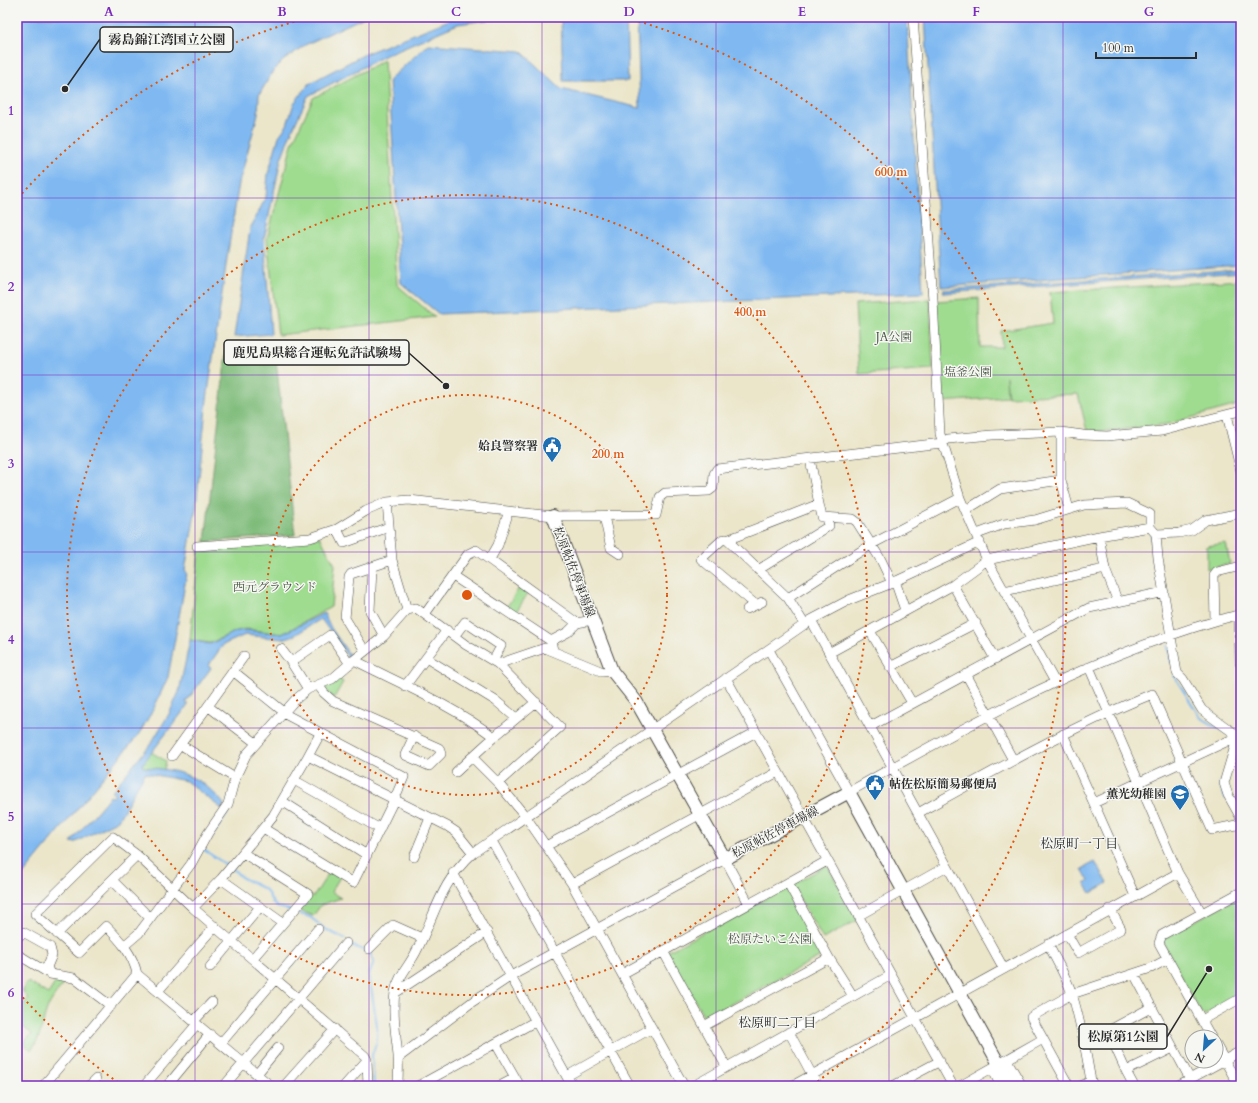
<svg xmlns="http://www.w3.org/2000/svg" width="1258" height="1103" viewBox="0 0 1258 1103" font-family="Cardo,'Noto Serif JP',serif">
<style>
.green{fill:#9fdc90;stroke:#65845e}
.forest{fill:#7fbc7a;stroke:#557452}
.water{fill:#80b9f1;stroke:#56728e}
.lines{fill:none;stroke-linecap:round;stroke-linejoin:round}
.stream{stroke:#80b9f1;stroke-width:2}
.minor-casing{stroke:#484743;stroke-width:10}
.major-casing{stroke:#484743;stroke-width:14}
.minor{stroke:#fff;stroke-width:9}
.major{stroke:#fff;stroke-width:12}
.grid{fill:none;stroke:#7b2cbf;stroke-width:1;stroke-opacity:0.55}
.ring{fill:none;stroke:#df570e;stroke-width:2;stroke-dasharray:2 4}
.labels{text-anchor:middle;stroke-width:3;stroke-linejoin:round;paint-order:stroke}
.park-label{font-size:12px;fill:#485744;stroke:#f6f6f2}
.poi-label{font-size:12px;font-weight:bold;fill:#2b2b2b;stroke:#f6f6f2;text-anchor:end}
.street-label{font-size:12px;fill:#2b2b2b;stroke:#f6f6f2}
.neighbourhood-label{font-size:13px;fill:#2b2b2b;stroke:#f6f6f2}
.centre{fill:#df570e;stroke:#f6f6f2;stroke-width:2}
.ring-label{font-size:12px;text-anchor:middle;font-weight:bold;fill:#df570e;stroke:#f6f6f2;stroke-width:3;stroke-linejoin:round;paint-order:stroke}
.leader{fill:none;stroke:#2b2b2b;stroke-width:1.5}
.callout-dot{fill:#2b2b2b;stroke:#f6f6f2;stroke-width:1.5}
.callout{fill:#f6f6f2;stroke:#2b2b2b;stroke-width:1.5}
.callout-label{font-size:13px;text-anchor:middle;font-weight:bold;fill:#2b2b2b}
.neatline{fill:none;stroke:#7b2cbf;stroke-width:1.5}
.grid-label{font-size:13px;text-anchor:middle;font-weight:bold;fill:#7b2cbf}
</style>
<rect width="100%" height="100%" fill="#f6f6f2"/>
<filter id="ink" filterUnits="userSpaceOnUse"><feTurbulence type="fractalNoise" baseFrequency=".025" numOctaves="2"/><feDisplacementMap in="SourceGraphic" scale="8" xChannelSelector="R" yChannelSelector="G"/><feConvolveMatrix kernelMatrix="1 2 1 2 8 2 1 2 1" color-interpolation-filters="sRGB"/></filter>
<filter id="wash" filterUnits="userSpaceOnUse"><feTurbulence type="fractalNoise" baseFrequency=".012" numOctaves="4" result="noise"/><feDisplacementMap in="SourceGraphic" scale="16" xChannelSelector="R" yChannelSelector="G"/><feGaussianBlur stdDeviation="0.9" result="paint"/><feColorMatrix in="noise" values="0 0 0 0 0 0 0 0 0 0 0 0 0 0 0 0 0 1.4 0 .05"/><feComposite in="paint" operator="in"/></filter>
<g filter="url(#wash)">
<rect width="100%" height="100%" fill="#ebe6ca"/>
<path class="green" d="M384,60l13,225 38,32 -157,18 -11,-96 25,-95 21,-46z
M1241,280v124l-73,20 -57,7h-24l-9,-37 -70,3 -2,-20 1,20 -65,5 -6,-101 43,-3 1,49h22l-1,-16 52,-8 -3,-31z
M930,299l3,70 -74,5 -4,-70z
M320,537l15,28 -4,42 -49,27 -36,-5 -9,2 -27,12 -20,-3 9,-91z
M1226,543l4,21 -23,5v-23z
M519,588l9,5 -13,21 -9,-6z
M338,678l5,4 -9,16 -11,-9v-4z
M151,752l15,9 -2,9 -21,-3 -2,-2z
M827,865l31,55 -35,19 -31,-54z
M330,871l10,6 -9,15 10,6 -20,7 -8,11 -15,-6 12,-14h4z
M783,889h6l35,63 -5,5 -114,61 -38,-66z
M1241,896v99l-36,20 -4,-2 -38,-70 1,-5z
M57,980l8,1c-5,8 -12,16 -16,24 -7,15 -7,33 -18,45l-8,-7 9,-9 -15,-12v-11l11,-12 -6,-9 6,-8 20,12z"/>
<path class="forest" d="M274,341l21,194 -90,7 22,-198z"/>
<path class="water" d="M17,17h347l-59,28 -21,15 -11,11 -14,24 -1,19 -19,69 -12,75 -21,149 -10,101 -11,62 2,3 -19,104 -14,31 -15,26 -122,148z
M465,17h43l-50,7 -70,30 -80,42 -18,39 -9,24 -17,80 7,95 -37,3 16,-108 16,-32 2,-23 11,-38 8,-11 7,-22 15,-19 12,-7 46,-24 87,-35z
M561,17h65l2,64h-65z
M637,17h270l16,276 -484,21 -38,-31 -12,-203 39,-36 93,7 40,38 79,19z
M925,17h316v248l-300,22z
M1241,269v3l-297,21 -1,-3z
M324,613l7,15 20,29 -2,1 -28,-39 -26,16 -12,4 -38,-4 -22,10 -15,21 3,2 -25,34 2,3 -46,60 1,2c37,3 57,8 81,37l-2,5 -36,-28 -41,-8 -27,47 -44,23 -3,-1 39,-46 3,1 2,-3 -4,-2 39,-47 19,-31 10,-22 11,-52 20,4 27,-13 9,-1 36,4z
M1095,862l13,21 -17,10 -6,-9 4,-3 -7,-12z"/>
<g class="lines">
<path class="stream" d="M1152,535l2,23
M1168,646l3,16
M1174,676l26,41 28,17
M1220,783l5,15
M211,837l18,-26
M204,848v2l24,16
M233,869l8,8 25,13 7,13 4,4 13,3
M297,913l13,4 15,12 20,10
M349,944l21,9 4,9 -5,13 8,50v16l-5,14 2,31"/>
</g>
</g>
<g filter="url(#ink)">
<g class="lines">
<defs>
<path id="minor" d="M913,17l20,283 7,134 20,64 27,62 68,122
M1227,415l14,56
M1061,432v48
M810,459l9,45
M387,502l5,58 15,50
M966,510l34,-21 61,-9 8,29
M604,516l7,32 9,6
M337,529l7,14 45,-16
M977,534l27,-10 31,-4 49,-15 43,-2 23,11v13
M1156,534l23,-1 13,-3 14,-10 35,-7
M1099,536l6,33 13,33
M727,540l-4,-1 -22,20 55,46
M197,546l113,-8 27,-9 29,-18 21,-9 22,-2 144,16 103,-1 4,-18 5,-4 44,-2 4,-3 1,-14 3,-5 225,-26 6,-4 44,-4 69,-3 22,3 24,1 55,-5 79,-20
M490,559l8,-14 9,-28
M372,567l-2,44 14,25
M758,570l71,-44 -2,-8
M453,576l98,65 2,9
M895,581l10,29
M953,585l42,74
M1004,591l101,-22
M788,598l84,-54 88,-46
M747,609l15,-7
M425,614l43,-60 8,-4 101,73 15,-3
M1239,614l1,49
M811,620l193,349
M1215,621l-1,-45 3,-4 24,-6
M805,625l-17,-27 -61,-58 92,-36 3,13 31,2 4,3 24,38 11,23
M870,631l42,72
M455,635l10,-13 36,24 -8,15
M551,641l17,-9 9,-9
M281,649l10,13
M769,650l80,142c125,-71 252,-142 392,-178
M365,651l-20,-33 4,-41 2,-3 41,-14
M829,653l124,-68 34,-25 112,-24 51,-9 6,7 2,24 19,115 6,6 19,31 36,26
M426,658l70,43 20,17
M354,660l30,-24 23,-26 9,-2 50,37 32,19 62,63 -62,56
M498,664l47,-16 58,24 9,-1
M890,667l86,-44
M1089,667l89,206 24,40
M233,671l51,41
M966,674l47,86
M726,678l227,408
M318,685l6,8 9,8 106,47 2,6 -12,12 -24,-11 9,-19
M405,686l42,-56
M308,689l-17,-27 39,-27 20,29
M209,707l47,36
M871,726l218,-118 75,-16
M1063,734l72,162
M1238,736l-14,47 4,12 13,23
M494,737l42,-35
M181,745l54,33
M172,756l72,-100
M308,756l12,-22
M456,772l16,-15
M294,780l86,49
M282,801l85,54
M1094,803l147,-68
M918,813c77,-43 153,-86 234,-119l60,136 29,-6
M263,828l90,55 41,-83 10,-23 -121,-64
M492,841l138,245
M546,846l210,-114
M243,853l65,41 -55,64
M414,857l16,-39
M453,873l119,213
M221,879l62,44
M112,880l38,38
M788,883l41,75 24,38
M572,884l206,-112
M193,908l28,-29 52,-63 35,-60 139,70 9,6 17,21
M858,916l89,-50
M57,934l80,-79
M1067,934l11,19 43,-24 -11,-20
M17,938l6,-6 27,15 2,8 -5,12 3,7
M1048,944c8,16 18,32 24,50 9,28 14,58 19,87l3,5
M125,945l14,-12 52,-69 17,-31 20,-29 7,-26 11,-23 49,-55 13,-11 24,-10 22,-19c47,24 98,45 140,77l-22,20 26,26 28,34 46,67 112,202
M369,949l24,-24 29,13
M663,951l63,115
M17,954l33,20 24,4 37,28
M210,967l50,-60
M622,974l205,-113
M1134,974l56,105
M158,991l57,-65
M395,993l92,-61
M1202,1020l39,-22
M194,1021l18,-19
M704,1026l125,-68
M1108,1031l18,40 8,15
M789,1032l29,54
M1211,1037l-52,-94 3,-8 79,-43
M1084,1041l24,-10 44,-24
M221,1043l97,-114
M496,1044l24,42
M1216,1045l23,41
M398,1058l74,-56 39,-26 214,-117 24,45
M1007,1060l15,26
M992,1069l9,17
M1126,1071l47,-23
M257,1074l21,-26
M567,1076l85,-48
M43,1086l94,-112
M89,1086l7,-7
M144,1086l53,-62
M167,1086l43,-52
M224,1086l122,-143
M271,1086l-134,-112c-4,-20 -17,-34 -31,-48l-27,27 -44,-39 78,-77 24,18 56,53 172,148 2,4 1,26
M284,1086l51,-57
M344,1086l23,-26
M398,1086c0,-10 1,-20 0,-30 -2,-21 -6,-43 -3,-64 3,-16 14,-26 21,-40 20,-38 23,-68 57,-99l338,-233 38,-20 43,-17 88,-41
M418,1086l118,-65
M500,1086l15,-8
M693,1086l198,-111
M792,1086l386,-213
M893,1086l47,-25
M960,1086l83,-47
M1069,1086l-38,-69 41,-23 79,-26 17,-9
M1081,1086l10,-5
M1177,1086l64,-35"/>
<path id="major" d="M553,516l59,155 24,30 89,158 124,-67 162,294"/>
</defs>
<use href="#minor" class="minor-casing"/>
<use href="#major" class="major-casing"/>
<use href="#minor" class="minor"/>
<use href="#major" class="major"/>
</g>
</g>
<path class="grid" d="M195,17v1069M369,17v1069M542,17v1069M716,17v1069M889,17v1069M1063,17v1069M17,198h1224M17,375h1224M17,552h1224M17,728h1224M17,904h1224"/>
<g class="ring">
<circle cx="467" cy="595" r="200"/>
<circle cx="467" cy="595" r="400"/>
<path d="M123 1086A599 599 0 0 1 18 992M18 198A599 599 0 0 1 307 18M627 18A599 599 0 0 1 811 1086"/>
</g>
<defs>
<symbol id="civic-pin" viewBox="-11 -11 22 30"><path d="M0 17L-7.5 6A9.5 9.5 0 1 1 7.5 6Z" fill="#1f6fb2" stroke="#f6f6f2"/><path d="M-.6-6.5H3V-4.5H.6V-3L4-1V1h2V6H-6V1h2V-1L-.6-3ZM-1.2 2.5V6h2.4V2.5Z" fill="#fff"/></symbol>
<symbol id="school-pin" viewBox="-11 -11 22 30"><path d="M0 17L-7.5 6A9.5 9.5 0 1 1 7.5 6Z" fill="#1f6fb2" stroke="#f6f6f2"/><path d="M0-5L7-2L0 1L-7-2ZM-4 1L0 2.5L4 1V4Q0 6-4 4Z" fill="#fff"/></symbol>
</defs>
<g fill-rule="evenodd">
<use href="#civic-pin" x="541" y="435" width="22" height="30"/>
<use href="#civic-pin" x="864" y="773" width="22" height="30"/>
<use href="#school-pin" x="1169" y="783" width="22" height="30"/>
</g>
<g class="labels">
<g class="park-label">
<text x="894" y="341">JA公園</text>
<text x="968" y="376">塩釜公園</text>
<text x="275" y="591">西元グラウンド</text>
<text x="770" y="943">松原たいこ公園</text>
</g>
<g class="poi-label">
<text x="538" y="450">姶良警察署</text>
<text x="889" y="788" text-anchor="start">帖佐松原簡易郵便局</text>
<text x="1166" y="798">薫光幼稚園</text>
</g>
<g class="street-label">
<text transform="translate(574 572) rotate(69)" y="4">松原帖佐停車場線</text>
<text transform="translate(775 832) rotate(-28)" y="4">松原帖佐停車場線</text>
</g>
<g class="neighbourhood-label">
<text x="1079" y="848">松原町一丁目</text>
<text x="777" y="1027">松原町二丁目</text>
</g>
</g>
<circle cx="467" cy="595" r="6" class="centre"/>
<g class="ring-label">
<text x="891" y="176">600 m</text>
<text x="750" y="316">400 m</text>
<text x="608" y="458">200 m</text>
</g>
<path class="leader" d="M65 89L100 39M446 386L409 353M1209 969L1167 1037"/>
<g class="callout-dot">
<circle cx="65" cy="89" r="4"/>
<circle cx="446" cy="386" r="4"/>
<circle cx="1209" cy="969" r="4"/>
</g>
<g class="callout">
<rect x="100" y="27" width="133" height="25" rx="4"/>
<rect x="224" y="340" width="185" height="25" rx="4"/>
<rect x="1079" y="1024" width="88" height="25" rx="4"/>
</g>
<g class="callout-label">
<text x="167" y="44">霧島錦江湾国立公園</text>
<text x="317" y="357">鹿児島県総合運転免許試験場</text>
<text x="1123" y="1041">松原第1公園</text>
</g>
<rect width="1258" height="1103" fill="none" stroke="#f6f6f2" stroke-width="44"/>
<g transform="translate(1204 1049) rotate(206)"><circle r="19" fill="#f6f6f2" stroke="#a5a5a2"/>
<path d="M0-3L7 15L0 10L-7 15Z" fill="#1f6fb2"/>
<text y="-6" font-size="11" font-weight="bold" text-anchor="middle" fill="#2b2b2b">N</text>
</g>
<path d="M1096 52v6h100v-6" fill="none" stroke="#2b2b2b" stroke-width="2"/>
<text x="1102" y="52" font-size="12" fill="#2b2b2b" stroke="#f6f6f2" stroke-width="3" paint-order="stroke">100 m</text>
<rect x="22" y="22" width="1214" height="1059" class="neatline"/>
<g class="grid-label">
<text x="109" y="16">A</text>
<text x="282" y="16">B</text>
<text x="456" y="16">C</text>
<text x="629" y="16">D</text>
<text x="802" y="16">E</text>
<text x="976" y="16">F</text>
<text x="1149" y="16">G</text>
<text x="11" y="115">1</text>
<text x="11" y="291">2</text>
<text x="11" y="468">3</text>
<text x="11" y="644">4</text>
<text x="11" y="821">5</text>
<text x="11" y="997">6</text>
</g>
</svg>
